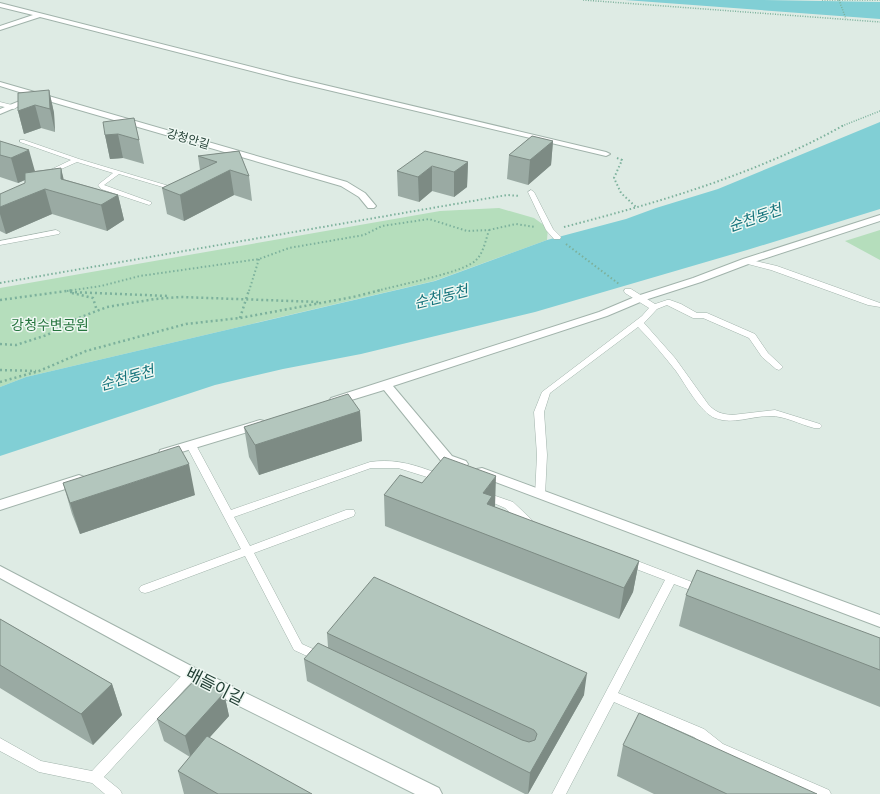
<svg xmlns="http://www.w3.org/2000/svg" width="880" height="794" viewBox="0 0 880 794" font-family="'DM Sans','Noto Sans KR',sans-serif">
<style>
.green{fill:#b5debc}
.water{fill:#81cfd5}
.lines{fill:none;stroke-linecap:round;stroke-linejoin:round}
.lane-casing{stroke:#a1b3ab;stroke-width:1}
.street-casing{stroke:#a1b3ab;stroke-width:2}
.path-far2{stroke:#7cb19c;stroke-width:1.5;stroke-dasharray:1 1.5;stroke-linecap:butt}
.path-far1{stroke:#7cb19c;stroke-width:2;stroke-dasharray:1.5 2.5;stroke-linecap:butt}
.path{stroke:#7cb19c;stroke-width:2.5;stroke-dasharray:2 3;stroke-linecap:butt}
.lane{fill:#fff;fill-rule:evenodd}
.street{fill:#fff;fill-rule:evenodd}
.wall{fill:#9aaaa3}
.shaded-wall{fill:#7d8b84}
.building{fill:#b3c6bd;stroke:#7d8b84}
.labels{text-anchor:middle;stroke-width:3;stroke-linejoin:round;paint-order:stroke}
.far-street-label{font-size:12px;fill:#1e3c31;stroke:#eef7f2}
.park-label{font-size:14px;fill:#26753e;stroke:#eef7f2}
.water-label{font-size:15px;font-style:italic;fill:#15737b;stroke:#eef7f2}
.near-street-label{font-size:17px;fill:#1e3c31;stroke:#eef7f2}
</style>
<rect width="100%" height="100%" fill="#deebe4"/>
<path class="green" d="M499,208l35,10 14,10 -1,12 -113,41 -408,96 -26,10v-99l440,-77z
M880,230v30l-35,-19z"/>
<path class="water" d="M625,0h139l116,2v17z
M880,122v87l-133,41 -212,62 -174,42 -78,15 -68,16 -215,71v-69l26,-10 409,-96 112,-41 79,-21 30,-11 62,-19z"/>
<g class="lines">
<defs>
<path id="lane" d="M0,102l16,4 1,1 -3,2 -14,-3z
M20,140h4l55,19 100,30 -3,2 -57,-17 -15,11 47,17v2l-2,1 -48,-16 -3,-4 1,-1 14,-11 -36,-11 -27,12h-4v-2l25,-12 -51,-18z
M531,190l3,2 19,37 8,8 -1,2h-6l-8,-9 -18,-38z
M56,230l4,2 -1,2 -59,11v-4z
M744,259h3l30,7 103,37v4l-12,-2 -97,-35 -27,-7z
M625,289h6l24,15 12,-4h3l11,4 16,9h10l48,21 13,19 15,14 -4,3 -3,-1 -14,-12 -13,-19 -46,-20h-10l-26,-13 -10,4 -13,14 31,35 33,46c7,8 13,10 24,11l43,-5 45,14 2,2 -2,2h-6c-15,-4 -29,-12 -44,-12 -19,0 -37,9 -55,2 -15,-6 -29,-33 -39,-47 -12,-15 -24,-30 -38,-44l-88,66 -6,19 3,43 -2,40 -1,2h-8l-1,-2 2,-40 -3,-43 8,-20 100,-76 7,-8 -24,-15 -1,-2z
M191,442l5,3 35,65 139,-48c27,-4 49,4 74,14l1,2 -1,2 -4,1 -42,-13h-27l-137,49 16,29 96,-36h8l1,3 -1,3 -100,37 48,91 22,10 2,3 -2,3 -4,2 -26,-12 -49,-94 -96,36 -4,1 -4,-1 -2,-3 2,-3 100,-37 -55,-104z
M484,492l29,10 20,19 1,3 -1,3h-8l-20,-19 -25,-11 -1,-2 1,-2z
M627,557l78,30 2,3 -2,3 -4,1 -27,-10 -56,109 86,36 19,15 106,46 2,4h-22l-96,-42 -19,-15 -80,-35 -48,92h-14l113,-214 -42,-16 -1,-3 1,-3z
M191,669l4,1 2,4 -2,4 -91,99 16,13 2,4h-17l-13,-11 -53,-11 -39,-21v-13l41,23 51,10 95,-101z"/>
<path id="street" d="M0,3l291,74 315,75 4,2 -4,2 -316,-75 -250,-64 -40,13v-4l33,-11 -33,-8z
M0,82l347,100 18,11 11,13 -2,2h-6l-9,-11 -18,-11 -303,-88 -38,16v-5l32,-13 -32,-10z
M880,215v6l-129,42 -50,19 -56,18 -38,16 -214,70 59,70 14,5 2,3 -2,3 -5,1 -19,-6 -58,-72 -49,15 -4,-1 -2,-3 2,-3 268,-86 38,-16 56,-18 50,-19z
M260,420l4,1 2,3 -2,3 -99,30 -5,-1 -1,-3 1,-3z
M482,468l398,147v12l-403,-152 -2,-3 2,-3z
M79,475l5,2 2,3 -2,3 -84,27v-10z
M0,566l197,103 242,119 3,6h-27l-230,-115 -185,-101z"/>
</defs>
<use href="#lane" class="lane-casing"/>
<use href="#street" class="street-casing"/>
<path class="path-far2" d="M583,0l297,22
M822,0h58
M839,0l7,19
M842,126l38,-15"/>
<path class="path-far1" d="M617,158l5,2 -8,18 7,15 16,15
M564,227c96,-25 193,-53 280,-102
M489,230l27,-6 19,3
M566,244l53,40
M0,283l507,-88 13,1
M67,291l34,-5 39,-10 119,-17 30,-11 75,-13 18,-9 47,-7 38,12 22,-1c-3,9 -6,25 -14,31 -13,12 -78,24 -98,30
M249,291l10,-32"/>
<path class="path" d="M70,292l99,4
M72,293l21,5 4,13
M0,300l74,-10
M240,318l9,-28
M0,344l16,1 31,-10 29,-16 31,-12 48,-8 26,-2 138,5
M0,370l36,1
M0,382l39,-11 47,-20 100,-27 54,-6 113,-21 28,-7"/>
<use href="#lane" class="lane"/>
<use href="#street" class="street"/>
</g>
<path class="wall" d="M49,90l5,23 1,19 -14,-4 -17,6 -6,-23z
M134,118l5,22 5,24 -21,-6 -13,1 -5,-24z
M532,136l21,5 -2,24 -23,20 -21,-6 2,-24z
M0,141l35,30 26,-3 2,11 55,16 6,25 -17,11 -55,-17 -46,20 -6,-3v-17l25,-31v-3l-7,3 -18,-6z
M239,151l10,25 3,25 -18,-6 -50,26 -17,-7 -5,-26 38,-18 -2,-14z
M468,162l-1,25 -13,10 -22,-6 -13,11 -21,-6 -1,-25z
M360,411l2,30 -103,34 -10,-18 -5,-30z
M63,483l132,12 -115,39 -8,-20z
M422,483l73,24 144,54 -6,31 -14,27 -234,-93 -1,-31z
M686,595l194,43v69l-201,-81z
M0,619l112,65 10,31 -29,30 -93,-57z
M327,633l257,62 -56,99h-3l-218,-113 -3,-22 24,-12z
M224,693l5,23 -20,22 103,56h-128l-6,-23 12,-14 -26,-16 -7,-22z
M623,745l194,49h-163l-37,-18z"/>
<path class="shaded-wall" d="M49,90l5,23 1,19 -5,-23z
M35,105l6,23 -17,6 -6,-23z
M118,134l5,24 -13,1 -5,-24z
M553,141l-2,24 -23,20 2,-25z
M29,150l7,25 -18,8 -7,-25z
M468,162l-1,25 -13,10v-25z
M432,166v25l-13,11 -1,-25z
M61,168l6,25 -6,-14z
M230,170l4,25 -50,26 -4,-26z
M45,189l7,25 -46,20 -6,-20v-7z
M118,195l6,25 -17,11 -6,-26z
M360,411l2,30 -103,34 -4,-30z
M189,464l6,31 -115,39 -10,-31z
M496,476l-1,31 -10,27 -2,-41z
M639,561l-6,31 -14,27 5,-31z
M587,673l-3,22 -56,99 2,-21z
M112,684l10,31 -29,30 -12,-31z
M224,693l5,23 -38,42 -6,-22z"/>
<path class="building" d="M49,90l1,19 -15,-4 -17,6v-18z
M134,118l5,22 -21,-6 -13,1 -2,-13z
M532,136l21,5 -23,19 -21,-5z
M0,141l29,9 -18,8 -11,-3z
M239,151l10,25 -19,-6 -50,25 -18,-7 55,-26 -19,-6z
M425,151l43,11 -14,10 -22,-6 -14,11 -21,-6z
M61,168v11l57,16 -17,10 -56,-16 -45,18v-13l25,-11v-10z
M348,394l12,17 -105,34 -11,-18z
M179,446l10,18 -119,39 -7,-20z
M444,457l52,19 -13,17 9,3 -5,8 152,57 -15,27 -240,-93 16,-20 22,8z
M697,570l183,68v32l-194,-75z
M374,577l213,96 -57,100 -226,-114 14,-16 204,97 7,2 6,-2 2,-6 -3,-4 -207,-97z
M0,619l112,65 -31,30 -81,-49z
M197,678l27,15 -39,43 -28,-17z
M639,713l178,81h-90l-104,-49z
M207,736l105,58h-94l-40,-23z"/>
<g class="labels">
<g class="far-street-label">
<text transform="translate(188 139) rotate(16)" y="4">강청안길</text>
</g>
<g class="park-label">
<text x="50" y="330">강청수변공원</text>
</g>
<g class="water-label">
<text transform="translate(755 218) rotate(-19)" y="5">순천동천</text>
<text transform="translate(441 297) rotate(-14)" y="5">순천동천</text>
<text transform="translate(127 378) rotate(-16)" y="5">순천동천</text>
</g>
<g class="near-street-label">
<text transform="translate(215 686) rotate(27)" y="6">배들이길</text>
</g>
</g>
</svg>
